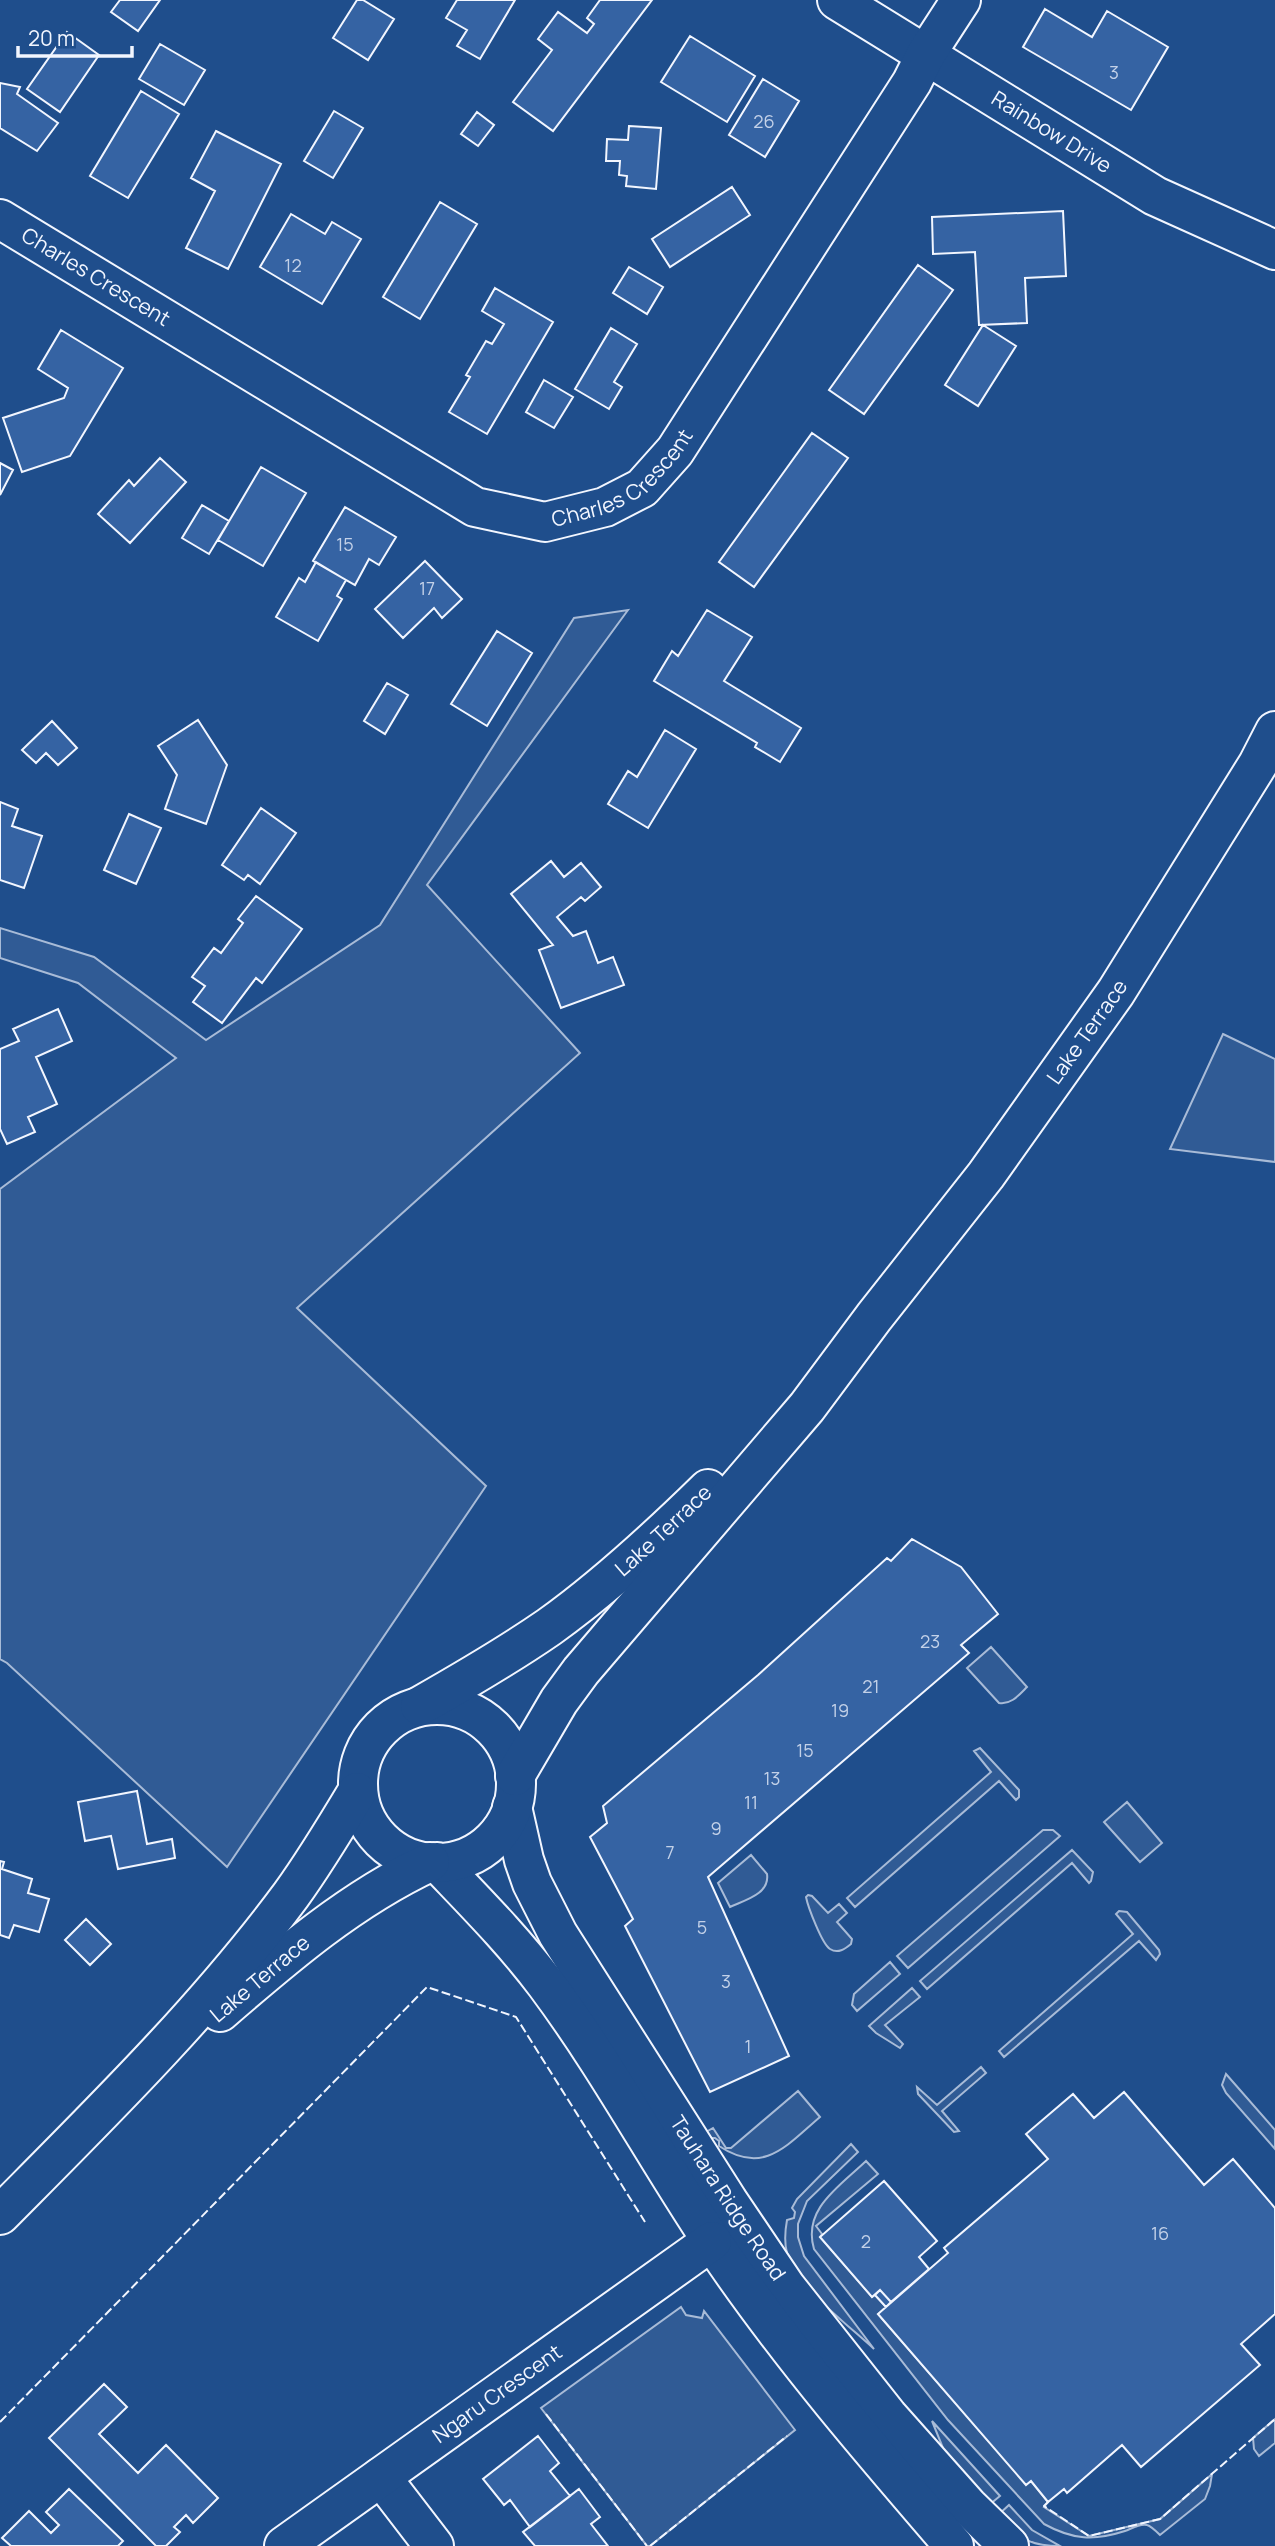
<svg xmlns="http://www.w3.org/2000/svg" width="1275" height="2546" viewBox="0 0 1275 2546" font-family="Manrope,sans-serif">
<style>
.green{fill:#305b95;stroke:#a8bbd7;stroke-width:2}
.building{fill:#3563a3;stroke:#f2f6ff;stroke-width:2}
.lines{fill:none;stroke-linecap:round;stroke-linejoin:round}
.minor-casing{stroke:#f2f6ff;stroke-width:42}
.major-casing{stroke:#f2f6ff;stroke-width:42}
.minor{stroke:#1f4e8c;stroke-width:38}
.major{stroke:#1f4e8c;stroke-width:38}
.fence{stroke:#f2f6ff;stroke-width:2;stroke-dasharray:9 3.5;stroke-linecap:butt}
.labels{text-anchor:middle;stroke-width:5;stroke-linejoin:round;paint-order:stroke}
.number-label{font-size:18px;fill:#c3d1e8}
.street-label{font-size:21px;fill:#f2f6ff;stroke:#1f4e8c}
</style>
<rect width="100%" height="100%" fill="#1f4e8c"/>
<path class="green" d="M628,610l-201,275 153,168 -283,255 189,178 -259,381 -220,-204 -7,-4v-470l176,-131 -98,-75 -78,-25v-30l94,29 112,83 174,-115 194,-307z
M1223,1034l52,25v103l-105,-13z
M991,1647l36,40c-8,8 -16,18 -28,16l-32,-35z
M980,1748l39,42v7l-3,3 -17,-19 -144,126 -8,-9 144,-126 -17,-21z
M1127,1802l35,41 -22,19 -36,-40z
M1043,1830h10l7,6 -152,132 -11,-12z
M1072,1850l21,22 -2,9 -2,2 -17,-20 -145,126 -7,-8z
M751,1855l16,19c3,20 -22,26 -37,33l-12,-24z
M808,1895l4,1 16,17 11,-9 8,9 -10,9 15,17 -1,5c-6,5 -13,10 -21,5 -8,-5 -22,-42 -24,-52z
M1119,1911l8,1 32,38 1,4 -4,6 -17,-19 -135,116 -5,-6 134,-117 -17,-20z
M890,1962l10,12 -43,37 -5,-6 2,-11z
M912,1988l8,9 -35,28 18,19 -3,4 -24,-15 -7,-7z
M981,2067l5,6 -44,38 17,20 -5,1 -36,-38 -1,-7 20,18z
M1226,2074l49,56v19l-49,-56 -4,-8z
M798,2091l22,26c-33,28 -56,59 -101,29v-5l-4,-3h-4l-5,-6 7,-4 13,20h5z
M851,2144l7,8 -51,49 -9,23v13l6,19 70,93c-28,-26 -74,-59 -87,-96 -3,-11 -2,-22 0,-33l7,-2 1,-6 -3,-4 5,-9z
M866,2161l12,13 -62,52 6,8 -2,3 52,60 3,-2 11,12 -8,7 148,170 5,-3 17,21 -4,5 45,29 71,-17 52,-45 -2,12 -5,13 -45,36c-3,-3 -9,-9 -13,-10 -7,-2 -16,4 -22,6 -31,10 -52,9 -81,-7l-96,-104 -134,-171c-12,-40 26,-63 52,-88z
M681,2307l5,8 16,3 2,-7 91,119 -145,116h-3l-106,-138z
M1275,2419v24l-16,13 -5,-7 -1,-11z
M932,2421l68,75 -11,9 -42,-47z
M1009,2505l23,25 28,16c-34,0 -39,-9 -62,-31z"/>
<path class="building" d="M120,0h40l-22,31 -27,-19z
M357,0h6l31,19 -26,41 -35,-22z
M457,0h58l-35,59 -23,-13 10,-16 -21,-12z
M600,0h52l-99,131 -40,-29 39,-52 -14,-11 20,-27 29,21 7,-9 -7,-6z
M1045,9l47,28 15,-26 61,36 -37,63 -108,-63z
M67,32l32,23 -39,57 -33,-23z
M690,36l65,40 -28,46 -66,-40z
M160,44l45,26 -21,35 -45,-26z
M763,79l36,22 -34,56 -36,-22z
M0,83l20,4 -3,7 41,29 -21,28 -37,-23z
M141,91l38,23 -51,84 -38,-22z
M334,111l29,17 -30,50 -29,-17z
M477,112l17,13 -16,21 -17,-12z
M629,126l32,2 -5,61 -30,-3 1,-10 -8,-1 1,-14h-14l1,-22 21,1z
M216,131l65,33 -53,105 -42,-21 29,-57 -24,-13z
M732,187l18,28 -80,52 -18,-28z
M440,202l37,22 -57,95 -37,-22z
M1063,211l3,65 -41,2 2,45 -48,2 -4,-73 -42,2 -1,-37z
M291,214l34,20 7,-12 29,17 -39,65 -62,-37z
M918,265l35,25 -89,124 -35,-24z
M629,267l34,20 -16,27 -34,-21z
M495,288l58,34 -66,112 -38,-22 21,-35 -4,-2 20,-34 6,3 12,-20 -22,-13z
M983,325l33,21 -38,60 -33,-21z
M611,328l26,16 -23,38 8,5 -13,22 -34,-20z
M61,330l62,38 -53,88 -48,16 -19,-54 61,-20 4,-10 -30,-19z
M544,380l29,17 -19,31 -28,-16z
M812,433l36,25 -94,129 -35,-25z
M160,458l26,24 -56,61 -32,-29 31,-34 5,6z
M0,463l13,7 -13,25z
M261,467l45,26 -43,73 -45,-26z
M202,505l27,16 -20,33 -27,-16z
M345,507l51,30 -17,28 -10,-6 -14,26 -42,-24z
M425,561l37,38 -20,19 -8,-10 -31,30 -28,-29z
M316,562l30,18 -9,16 5,3 -24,42 -42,-24 23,-39 6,4z
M707,610l45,27 -28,44 77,47 -21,34 -25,-15 2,-4 -103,-62 18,-30 6,5z
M497,631l35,22 -45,73 -36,-22z
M387,683l21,12 -23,39 -21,-13z
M198,720l29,45 -21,59 -41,-15 12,-34 -19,-29z
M52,721l25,27 -19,17 -12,-12 -10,10 -14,-13z
M665,730l31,19 -48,79 -40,-24 20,-33 9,6z
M0,802l18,7 -6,17 30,10 -18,52 -24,-8z
M261,808l35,25 -36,51 -12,-9 -4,5 -22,-15z
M129,814l32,14 -25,56 -32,-14z
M551,861l13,16 17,-14 20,24 -16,14 -4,-4 -24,20 16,19 13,-5 12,32 15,-6 11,28 -63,23 -22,-58 14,-5 -42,-51z
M256,896l46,33 -40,54 -6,-5 -34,45 -29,-21 12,-16 -13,-9 22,-29 7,5 22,-30 -5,-4z
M58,1009l14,32 -36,16 21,47 -29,13 7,15 -28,12 -7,-15v-80l19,-8 -6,-12z
M912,1539l49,28 37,47 -37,31 8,8 -261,224 81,179 -79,36 -85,-166 8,-7 -43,-82 17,-14 -4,-17 155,-131 129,-117 4,3z
M137,1791l10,53 25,-5 3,19 -57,11 -7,-33 -26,5 -7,-39z
M0,1861l4,1 -2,7 30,10 -4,14 21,6 -10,33 -25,-7 -5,13 -9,-3z
M86,1919l25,25 -21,21 -25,-25z
M1124,2092l80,93 29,-26 42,49v106l-34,30 19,21 -119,102 -19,-22 -55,48 -3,-4 -16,13 -17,-21 -5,4 -148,-171 70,-61 -4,-5 104,-89 -22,-25 47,-40 21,24z
M884,2181l53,60 -18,16 10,12 -38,33 -11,-12 -8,7 -52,-60z
M880,2290l11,12 -5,5 -11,-12z
M104,2384l23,23 -28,27 39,39 28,-28 52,53 -25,25 -7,-8 -12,12 6,5 -14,14h-10l-107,-108z
M538,2436l21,27 -9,8 20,25 -40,31 -20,-27 -6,5 -21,-26z
M69,2489l54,52 -5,5h-107l-9,-8 27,-27 22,22 8,-8 -13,-13z
M579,2489l21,28 -9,7 17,22h-73l-12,-14z"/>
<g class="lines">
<defs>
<g id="minor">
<path id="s1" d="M837,0l318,196 120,54"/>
<path id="s2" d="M0,219l475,288 70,15 60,-15 37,-19 33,-37 237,-369 14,-28 35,-54"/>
<path id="s3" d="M512,1807l12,53 8,23 26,51 170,267 58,86 102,129 80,90 41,40"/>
<path d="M437,1862c38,40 76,78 109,122 65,87 115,183 176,272 70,102 151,196 232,290"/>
<path d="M381,2477l53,69"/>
<path id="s4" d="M284,2546l428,-305"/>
</g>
<g id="major">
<circle cx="437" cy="1784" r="79"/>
<path id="s5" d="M420,1706c44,-25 87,-50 129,-79 56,-40 109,-89 159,-138"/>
<path id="s6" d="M515,1776l44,-75 22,-30 226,-264 67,-90 112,-142 130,-183 142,-228 17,-33"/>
<path d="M220,2012c66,-57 131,-113 210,-150"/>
<path d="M0,2215c101,-102 205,-204 291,-320 24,-33 45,-68 66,-103"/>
</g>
</defs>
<use href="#minor" class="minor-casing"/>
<use href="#major" class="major-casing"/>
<use href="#minor" class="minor"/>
<use href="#major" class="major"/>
<path class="fence" d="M546,2414l101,132
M0,2422l427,-435 89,30 129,205
M1048,2502l-4,4 45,30 71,-17 115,-100
M650,2546l137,-110"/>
</g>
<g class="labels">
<g class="number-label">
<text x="1114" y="79">3</text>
<text x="764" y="128">26</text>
<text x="293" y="272">12</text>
<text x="345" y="551">15</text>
<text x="427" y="595">17</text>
<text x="930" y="1648">23</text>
<text x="871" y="1693">21</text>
<text x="840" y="1717">19</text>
<text x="805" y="1757">15</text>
<text x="772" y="1785">13</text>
<text x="751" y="1809">11</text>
<text x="716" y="1835">9</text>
<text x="670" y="1859">7</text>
<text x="702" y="1934">5</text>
<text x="726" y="1988">3</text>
<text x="748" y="2053">1</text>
<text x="1160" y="2240">16</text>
<text x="866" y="2248">2</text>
</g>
<g class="street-label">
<text dy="7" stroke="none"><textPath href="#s1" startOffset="252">Rainbow Drive</textPath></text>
<text dy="7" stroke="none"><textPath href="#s2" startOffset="112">Charles Crescent</textPath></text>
<text dy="7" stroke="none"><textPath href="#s2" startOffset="719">Charles Crescent</textPath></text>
<text dy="7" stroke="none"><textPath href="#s6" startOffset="940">Lake Terrace</textPath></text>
<text dy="7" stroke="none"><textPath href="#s5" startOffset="301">Lake Terrace</textPath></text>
<text transform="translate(260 1979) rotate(-40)" y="7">Lake Terrace</text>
<text dy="7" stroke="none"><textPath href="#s3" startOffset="450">Tauhara Ridge Road</textPath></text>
<text dy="7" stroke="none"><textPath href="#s4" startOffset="262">Ngaru Crescent</textPath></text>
</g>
</g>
<path d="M18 46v10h114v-10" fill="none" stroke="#f2f6ff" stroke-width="3.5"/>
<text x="28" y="46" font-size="21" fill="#f2f6ff" stroke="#1f4e8c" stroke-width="5" paint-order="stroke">20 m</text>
</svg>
